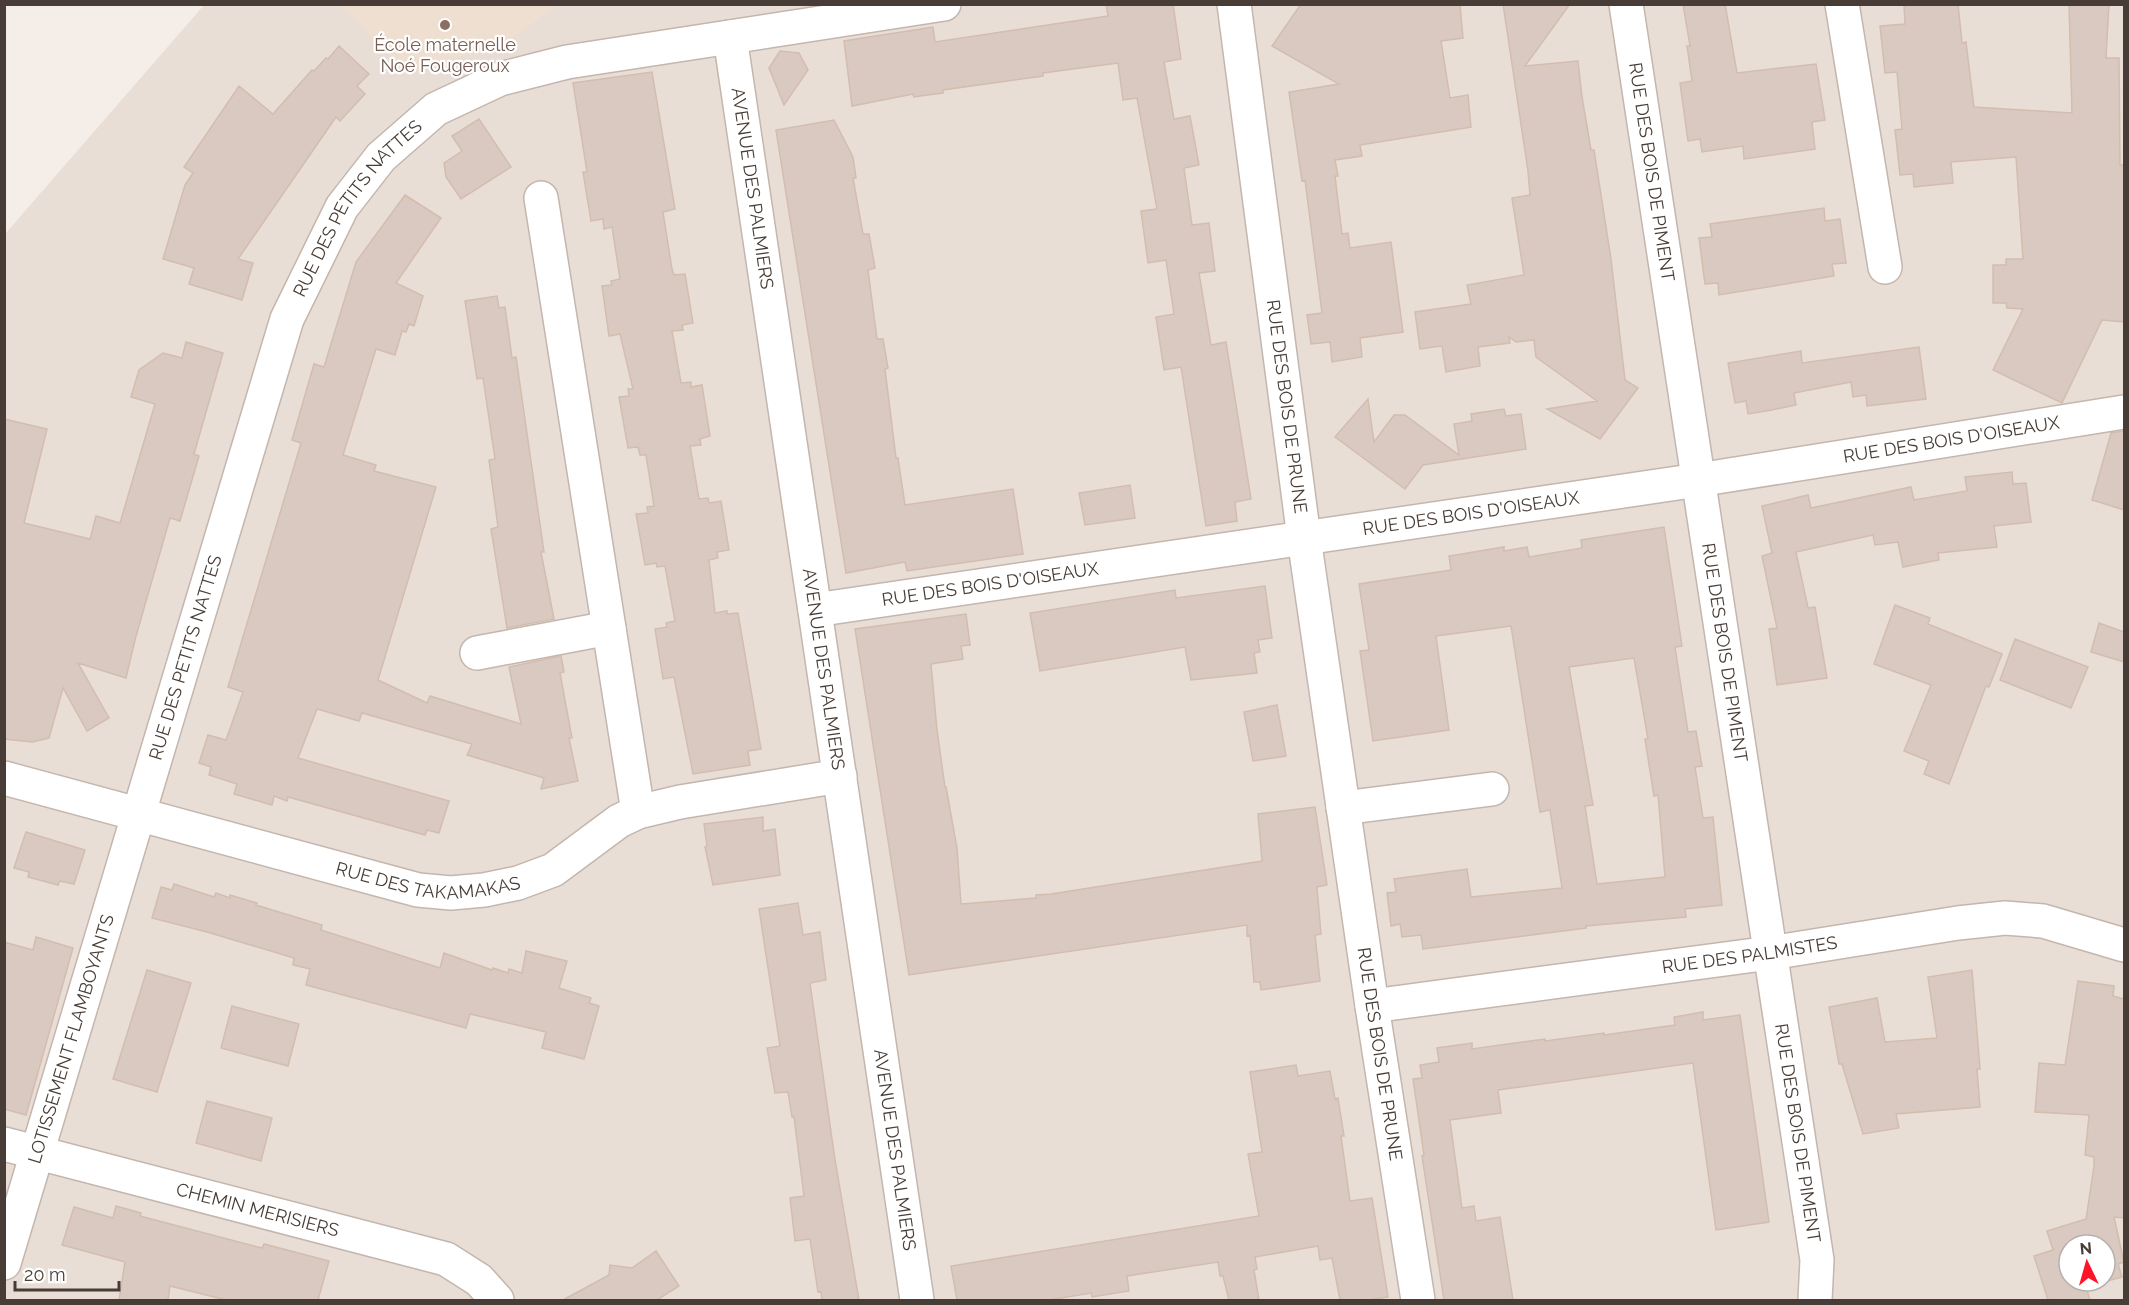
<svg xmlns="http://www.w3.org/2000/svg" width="2129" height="1305" viewBox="0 0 2129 1305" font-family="Raleway,sans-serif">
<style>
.residential{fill:#e9ded6;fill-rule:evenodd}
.education{fill:#eedfd1}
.building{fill:#dac9c0;stroke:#d2bdaf;stroke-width:1.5;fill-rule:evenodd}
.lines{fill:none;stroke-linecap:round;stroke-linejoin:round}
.minor-casing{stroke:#c4b6ad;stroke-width:36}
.minor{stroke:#fff;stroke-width:33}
.education-dot{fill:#8d6e63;stroke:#fff;stroke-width:2}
.labels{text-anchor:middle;stroke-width:4.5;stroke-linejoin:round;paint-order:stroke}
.education-label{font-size:18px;fill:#785e54;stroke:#fff}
.street-label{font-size:18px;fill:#483d36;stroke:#fff}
</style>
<rect width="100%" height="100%" fill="#f5eee8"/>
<path class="residential" d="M204,5h1920v1295h-2119v-1066zM2069,1245h36v36h-36z"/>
<path class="education" d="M341,5h215l-53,40 -97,27z"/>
<path class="building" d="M1106,4h67l8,55 -17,3 10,57 16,-3 9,49 -15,3 8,57 17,-2 6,48 -16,2 12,72 15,-3 25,157 -16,3 2,19 -31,5 -25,-159 -17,3 -8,-53 18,-3 -8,-54 -18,3 -7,-52 16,-2 -20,-111 -14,2 -5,-37 -75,10v3l-100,14v3l-16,2 -13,2 -1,-3 -61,12 -8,-65 89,-14 2,15 173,-26z
M1301,4h159l3,34 -22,3 9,57 18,-3 3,32 -111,18 2,11 -27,4 3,16h-3l7,58 6,-1 2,15 41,-6 12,90 -43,6 2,19 -30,5 -2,-20 -19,2 -4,-29 15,-2 -17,-133 -3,1 -13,-89 50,-8 -67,-38z
M1503,4h67l-45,62 53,-5 4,36 9,53h3l17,109 14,121 13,8 -38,51 -53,-30 50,-8 -61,-44 -2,-17 -18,2 -7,-5 1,6 -32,4 2,19 -34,6 -4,-26 -22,3 -5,-37 56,-8 -4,-19 57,-10 -12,-77 18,-3 -2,-24z
M1683,4h42l12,69 79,-9 9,56 -13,2 3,27 -71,10 -1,-13 -41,6 -2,-13 -12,2 -8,-58 12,-2 -5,-35h3z
M1904,4h54l4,39 4,-1 8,65 98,6 -3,-109h40l-3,54h13l1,107h4v157l-22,-2 -40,83 -69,-33 30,-61 -16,-1 -1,-5h-13v-38h13v-6h17l-7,-102 -65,5 2,21 -39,4 -1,-13 -13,1 -5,-45 7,-1 -5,-57 -12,1 -5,-47 25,-2z
M339,46l30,28 -12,12 8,8 -25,27 -4,-4 -98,142 15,4 -11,37 -53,-16 5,-16 -31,-9 22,-74 8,-12 -9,-6 55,-81 34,28 39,-44 2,1 12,-13 2,1z
M780,51l19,2 9,17 -24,35 -15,-37z
M652,72l23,137 -12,3 9,57 2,6 11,-1 8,49 -11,2 1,5 -11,1 9,52 10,-1v5l11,-2 8,51 -10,3 1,6 -11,1 9,53 9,-1 1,5 12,-2 8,49 -12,2 1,6 -9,2 6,53 12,-2v3l11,-1 23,136 -13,2 2,14 -57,9 -19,-97 -11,2 -8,-50 12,-2 -1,-4 9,-2 -10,-55 -8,1 -1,-4 -11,2 -9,-51 12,-1 -1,-6 7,-1 -8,-51h-6l-2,-8 -10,1 -9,-51 10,-1 -1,-7h5l-13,-55 -11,2 -7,-50 10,-1 -1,-4 9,-2 -8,-52 -8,2 -1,-10 -12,2 -8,-49h4l-14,-89z
M479,119l32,48 -50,32 -15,-22 -2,-14 18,-12 -10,-15z
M834,120l19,37 3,21h-3l10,56h6l6,34 -7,2 9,69h6l5,29 -3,1 11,89h2l7,47 108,-16 10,65 -116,17 -2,-9 -59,11 -70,-443z
M405,195l36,23 -45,65 27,13 -9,30 -5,-2 -3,8 -4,-1 -7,24 -19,-6 -33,106 33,10 -2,6 62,16 -58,193 49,23 3,-7 91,28 -12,-57 52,-11 3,16 -4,1 12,65h-3l9,43 -37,8 3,-11 -77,-23 5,-11 -110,-31 -3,8 -42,-12 -19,49 151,43 -10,32 -12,-3 -2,5 -137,-38 -1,4 -13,-5 -2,9 -38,-11 3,-10 -28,-9 2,-8 -12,-4 9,-28 18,5 17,-48 -15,-5 73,-244 -9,-3 22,-76 10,3 32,-105z
M1824,208l1,13 15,-2 6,44 -14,1 2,12 -115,19 -1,-12 -13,1 -6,-46 13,-1 -2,-13z
M497,296l2,12 6,-1 7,51 4,-1 28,195h-3l13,67 -47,9 -16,-99 7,-2 -9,-67 6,-1 -12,-81 -6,1 -12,-78z
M186,342l37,11 -29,101 5,2 -19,65 -10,-3 -34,118 -10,42 -48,-15 31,55 -22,13 -24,-43 -14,50 -17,4 -28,-3v-320l43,10 -23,94 66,16 6,-23 24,7 35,-119 -24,-7 8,-27 24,-17 19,5z
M1919,347l7,52 -59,7 -1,-11 -13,2 -2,-15 -57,11 2,12 -24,5 -24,4 -2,-13 -11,2 -7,-40 73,-12 1,12z
M1368,399l6,43 20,-27h11l54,40 -5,-31 18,-3 -1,-7 33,-5 2,7 15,-2 5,35 -103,16 -18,24 -70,-52z
M2124,431v79l-32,-10 19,-67z
M2012,472l1,12 13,-1 5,39 -37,4 3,21 -59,6 1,7 -36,7 -5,-25 -23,3 -2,-10 -77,17 12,56 7,-1 12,71 -50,7 -8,-56 8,-1 -15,-72 10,-3 -10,-47 46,-11 3,13 100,-21 3,13 53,-9 -2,-14z
M1130,485l5,33 -50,7 -6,-32z
M1664,527l18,119 -7,1 13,85 8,-1 6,35 -7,1 8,51 10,-1 9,88 -37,4 1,8 -100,9v2l-163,21 -2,-14 -19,2 -2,-13 -9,2 -4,-33 9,-1 -2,-13 73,-10 4,28 91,-9 -12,-78 -10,2 -29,-186 -75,10 13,94 -76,11 -13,-90 9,-1 -10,-66 92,-14 -2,-14 55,-9v4l23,-4 2,10 53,-9 -1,-8zM1634,658l14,81h-3l9,57 4,-1 7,82 -68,7 -12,-78 8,-1 -24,-138z
M1265,586l7,52 -14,2 2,12 -6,1 3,20 -66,7 -6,-33 -145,24 -10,-58 145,-23 1,8z
M1895,605l35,13 -2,6 74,30 -13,33 -3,-1 -37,98 -25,-10 5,-13 -25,-10 27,-66 -57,-21z
M966,614l4,31 -9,1 2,13 -32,5 6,66 8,57h1l11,61 4,56 75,-6v-3l15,-1 211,-33 -4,-47 57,-7 12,78 -10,2 4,47 -6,1 5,46 -59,9 -1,-8h-6l-4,-47 -3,1v-11l-338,50 -54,-346z
M2099,623l25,9v30l-33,-10z
M2015,639l73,28 -17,41 -71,-28z
M1277,705l9,51 -33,5 -9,-49z
M763,817v14l12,-2 5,46 -67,10 -8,-38 2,-1 -3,-22z
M26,832l59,18 -11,34 -14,-3 -2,4 -30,-8 1,-5 -15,-4z
M174,884l40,13 2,-4 14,5v-3l27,8 -1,2 66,20 -1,5 119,38 4,-15 48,17 1,-2 15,5 1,-4 13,4 4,-22 41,10 -8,27 32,10 -2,5 10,3 -15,53 -42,-11 4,-16 -76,-18 -4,14 -160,-43 4,-16 -17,-4 1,-7 -87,-26 -55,-14 9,-31 11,3z
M798,903l5,32 17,-3 6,48 -16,3 25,177 24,140h-37l-1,-8h-3l-8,-53 -15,2 -5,-43 14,-2 -10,-79h-2l-4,-25 -13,1 -8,-45 13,-2 -21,-137z
M36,937l37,11 -47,167 -22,-6v-167l29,8z
M147,970l44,13 -34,109 -44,-13z
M1972,970l8,99h-3l3,38 -84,7 3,14 -36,6 -21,-70h-3l-10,-57 48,-9 8,44 52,-4 -9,-61z
M2078,981l36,5 -1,10 11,3v219l-10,-1 10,45 -6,2 4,13 -36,10 4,13h-42l-14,-44 19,-6 -6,-19 39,-12 8,-53v-9l-9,-2 4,-40 -54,-3 4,-49 26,2zM2069,1245h36v36h-36z
M232,1006l67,18 -11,42 -67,-18z
M1703,1012v8l37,-5 29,207 -53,8 -23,-167 -195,27 3,23 -51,7 12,88 12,-2 2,15 24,-4 13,83h-69l-22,-144 2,-1 -11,-76 9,-1 -2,-13 19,-3 -2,-14 35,-5v6l73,-10v2l59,-8v2l71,-10 -1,-8z
M1296,1065l2,11 32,-5 5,28 3,-1 6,38h-3l9,65 22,-3 16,99 -19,3h-29l-8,-42 -12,2 -2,-14 -63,11 2,12 -3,1 5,30h-30l-6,-24h-3l-2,-14 -91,14 2,15 -37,6 -1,-4 -42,7h-92l-6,-34 308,-50 -11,-62 14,-2 -12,-80z
M207,1101l65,17 -11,43 -65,-18z
M116,1206l25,7 -1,3 122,32 2,-4 65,17 -11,39h-92l-56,-14 -2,14h-49l6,-38 -63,-17 12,-38 39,11z
M656,1251l23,35 -22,14h-94l46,-25 1,-10 22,3z"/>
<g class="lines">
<defs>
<g id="minor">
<path id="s1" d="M1234,4l70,534 68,468 46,294"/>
<path id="s2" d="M1626,4l191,1256 -2,40"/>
<path d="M1842,4l43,263"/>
<path id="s3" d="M730,37l187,1263"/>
<path d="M541,198l97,614"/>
<path id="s4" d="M815,610l883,-130 426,-68"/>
<path d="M477,653l132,-25"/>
<path id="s5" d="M4,778l414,112 33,3 33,-3 34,-7 35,-13 66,-49 19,-9 42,-10 160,-26"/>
<path d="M1343,808l149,-19"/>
<path id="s6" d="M1372,1006l398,-53 188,-30 47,-5 38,3 81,24"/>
<path id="s7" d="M4,1144l442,115 33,21 18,20"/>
<path id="s8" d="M4,1263l283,-944 55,-112 39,-50 55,-48 64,-30 67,-17 377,-58"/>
</g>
</defs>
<use href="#minor" class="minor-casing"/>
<use href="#minor" class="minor"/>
</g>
<circle class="education-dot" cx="445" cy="25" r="6"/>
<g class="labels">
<g class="education-label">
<text x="445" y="51">École maternelle<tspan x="445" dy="21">Noé Fougeroux</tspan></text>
</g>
<g class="street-label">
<text dy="6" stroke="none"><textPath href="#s2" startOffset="170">RUE DES BOIS DE PIMENT</textPath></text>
<text dy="6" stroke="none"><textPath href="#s3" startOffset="153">AVENUE DES PALMIERS</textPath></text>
<text dy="6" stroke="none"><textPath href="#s8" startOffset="1118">RUE DES PETITS NATTES</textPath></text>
<text dy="6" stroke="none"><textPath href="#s1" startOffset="406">RUE DES BOIS DE PRUNE</textPath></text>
<text dy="6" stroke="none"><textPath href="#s4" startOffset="1149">RUE DES BOIS D'OISEAUX</textPath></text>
<text dy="6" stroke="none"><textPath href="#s4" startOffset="663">RUE DES BOIS D'OISEAUX</textPath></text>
<text dy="6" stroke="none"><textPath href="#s4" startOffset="177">RUE DES BOIS D'OISEAUX</textPath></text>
<text dy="6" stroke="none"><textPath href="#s2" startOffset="656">RUE DES BOIS DE PIMENT</textPath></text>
<text dy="6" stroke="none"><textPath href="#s8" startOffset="632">RUE DES PETITS NATTES</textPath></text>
<text dy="6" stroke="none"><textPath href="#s3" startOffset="639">AVENUE DES PALMIERS</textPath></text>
<text dy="6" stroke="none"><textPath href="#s5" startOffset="438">RUE DES TAKAMAKAS</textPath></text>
<text dy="6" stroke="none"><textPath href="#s6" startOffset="381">RUE DES PALMISTES</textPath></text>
<text dy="6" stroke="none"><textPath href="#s8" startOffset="234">LOTISSEMENT FLAMBOYANTS</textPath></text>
<text dy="6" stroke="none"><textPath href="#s1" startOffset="1060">RUE DES BOIS DE PRUNE</textPath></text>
<text dy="6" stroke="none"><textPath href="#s2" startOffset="1142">RUE DES BOIS DE PIMENT</textPath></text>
<text dy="6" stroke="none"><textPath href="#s3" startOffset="1125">AVENUE DES PALMIERS</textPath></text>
<text dy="6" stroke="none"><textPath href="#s7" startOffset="262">CHEMIN MERISIERS</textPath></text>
</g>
</g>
<rect width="2129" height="1305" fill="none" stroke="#483d36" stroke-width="12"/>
<g transform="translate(2087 1263) rotate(355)"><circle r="28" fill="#ffffff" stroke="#b6b1af" stroke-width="1.5"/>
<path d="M0-4.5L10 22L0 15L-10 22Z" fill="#ff1427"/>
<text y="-9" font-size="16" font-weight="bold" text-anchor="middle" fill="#483d36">N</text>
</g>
<path d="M15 1281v9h104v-9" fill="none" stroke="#483d36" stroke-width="3"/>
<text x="24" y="1281" font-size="18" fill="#483d36" stroke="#ffffff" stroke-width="4.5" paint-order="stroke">20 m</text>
</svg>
